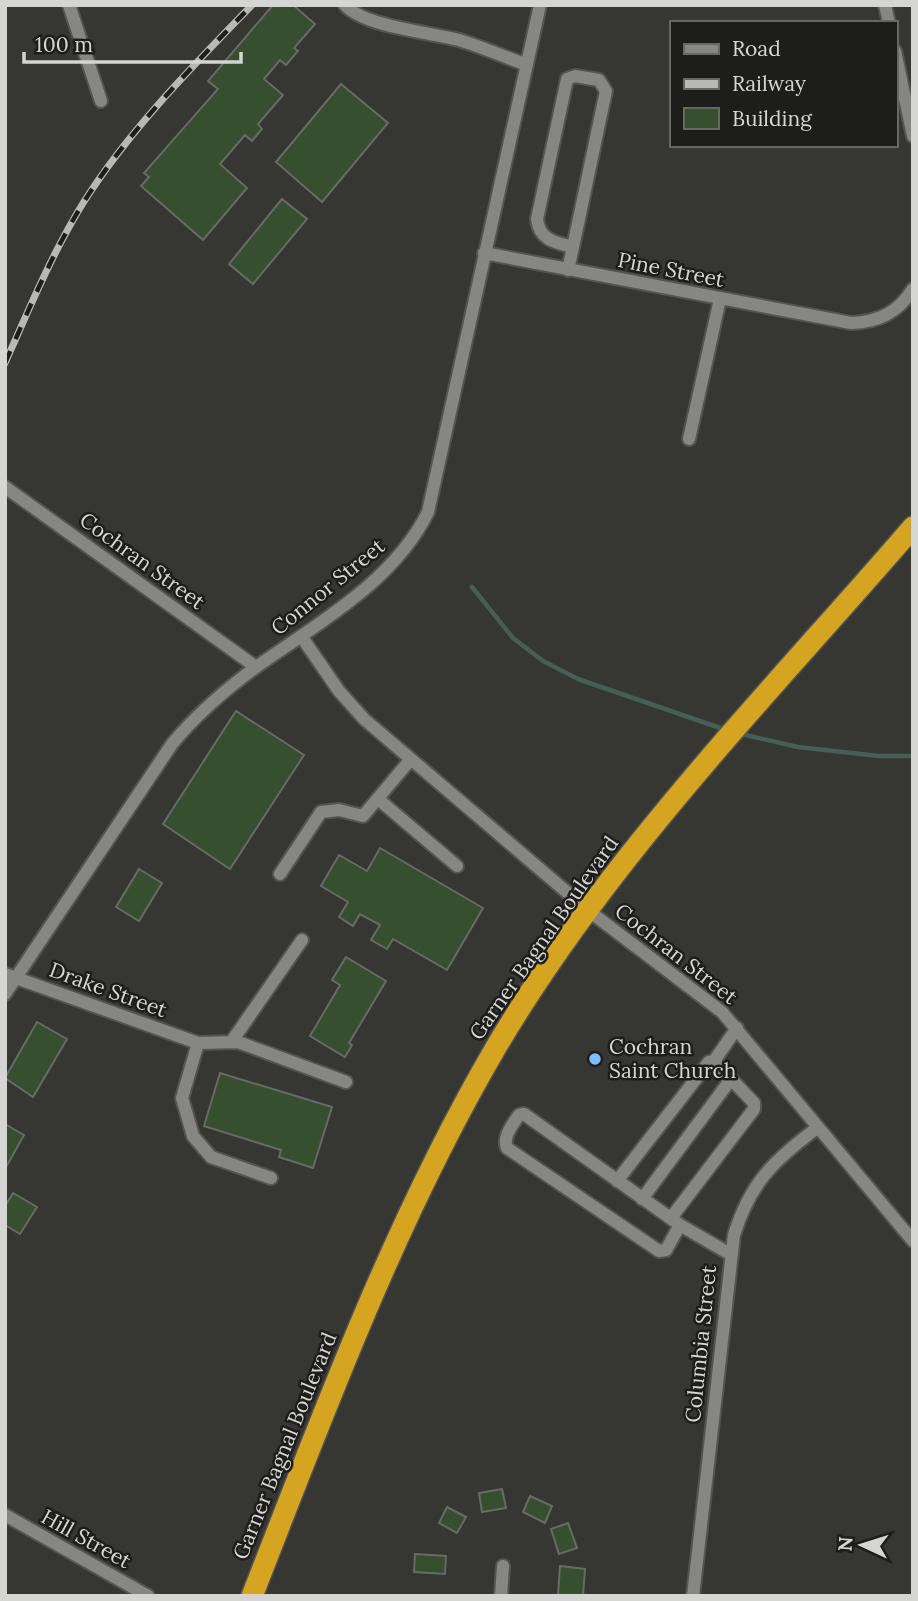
<svg xmlns="http://www.w3.org/2000/svg" width="918" height="1601" viewBox="0 0 918 1601" font-family="Lora,serif">
<style>
.lines{fill:none;stroke-linecap:round;stroke-linejoin:round}
.stream{stroke:#445f55;stroke-width:4.5}
.building{fill:#354f2f;stroke:#686a67;stroke-width:2}
.minor-casing{stroke:#545552;stroke-width:16}
.highway-casing{stroke:#545552;stroke-width:24}
.minor{stroke:#868783;stroke-width:12}
.highway{stroke:#d5a521;stroke-width:21}
.rail-casing{stroke:#b8b8b6;stroke-width:7}
.rail{stroke:#1d1e1c;stroke-width:4.5;stroke-dasharray:13;stroke-linecap:butt}
.poi-dot{fill:#7cbef9;stroke:#1d1e1c;stroke-width:2.5}
.labels{text-anchor:middle;stroke-width:5;stroke-linejoin:round;paint-order:stroke}
.street-label{font-size:21px;fill:#d5d5d3;stroke:#1d1e1c}
.poi-label{font-size:21px;fill:#d5d5d3;stroke:#1d1e1c;text-anchor:start}
</style>
<rect width="100%" height="100%" fill="#363633"/>
<g class="lines">
<path class="stream" d="M472,587l41,51 30,23 35,18 148,51
M741,734l57,13 81,9h34"/>
</g>
<path class="building" d="M273,5h20l22,19 -21,24 4,3 -12,14 -6,-5 -16,19 19,16 -25,29 4,5 -10,12 -7,-6 -25,29 27,24 -44,52 -62,-54 8,-9 -5,-4 74,-84 -10,-8z
M341,84l47,39 -66,79 -46,-40z
M282,199l25,20 -54,65 -24,-20z
M236,711l68,44 -74,114 -67,-45z
M380,848l103,60 -36,62 -54,-31 -6,10 -16,-9 9,-15 -20,-11 -7,12 -14,-9 9,-15 -27,-16 18,-31 28,16z
M139,869l23,14 -23,38 -23,-14z
M346,957l40,24 -37,62 3,2 -7,12 -35,-21 30,-51 -8,-5z
M37,1022l30,17 -34,58 -28,-19z
M220,1073l112,34 -19,61 -34,-11 2,-7 -77,-24z
M5,1124l19,11 -19,34z
M13,1193l24,14 -17,27 -15,-9v-19z
M502,1489l4,19 -24,4 -3,-19z
M530,1496l22,10 -7,17 -22,-11z
M447,1507l19,10 -9,16 -18,-10z
M568,1523l9,25 -18,6 -8,-25z
M415,1554l31,2 -1,18 -31,-2z
M560,1566l25,3 -2,27 -25,-1z"/>
<g class="lines">
<defs>
<path id="minor" d="M69,5l32,96
M345,5c20,22 84,27 114,35 23,7 46,17 68,25
M885,5l4,18
M895,51l18,85
M484,253l367,70c27,-1 47,-10 62,-34
M568,270l5,-23 33,-156 -7,-11 -24,-4 -8,3 -30,140c2,21 19,24 36,28
M689,439l31,-140
M5,487l251,180
M301,636l38,55 25,28 225,192 133,101 191,229
M378,799l79,67
M280,874l41,-62 18,-2 24,6 48,-57
M5,974l193,69 40,-1 108,40
M5,994l167,-250c25,-30 55,-56 87,-79 61,-43 135,-84 169,-153l112,-507
M232,1041l70,-101
M198,1043l-16,55 11,38 18,21 60,21
M714,1061l23,-33
M617,1181l92,-119 5,-1 40,42v6l-83,109
M642,1199l89,-120
M680,1225l-14,25 -7,1 -152,-103c-5,-11 6,-24 12,-33l5,-1 156,111 50,29
M5,1515l143,81
M501,1596l2,-30
M693,1596l41,-361c16,-52 40,-75 83,-107"/>
<path id="highway" d="M252,1596c73,-186 142,-374 243,-547 113,-192 273,-354 418,-522"/>
</defs>
<use href="#minor" class="minor-casing"/>
<use href="#highway" class="highway-casing"/>
<use href="#minor" class="minor"/>
<use href="#highway" class="highway"/>
<defs>
<path id="rail" d="M5,363c25,-56 48,-112 80,-163 46,-72 108,-134 167,-195"/>
</defs>
<use href="#rail" class="rail-casing"/>
<use href="#rail" class="rail"/>
</g>
<circle class="poi-dot" cx="595" cy="1059" r="7"/>
<g class="labels">
<g class="street-label">
<text transform="translate(671 270) rotate(11)" y="7">Pine Street</text>
<text transform="translate(142 561) rotate(36)" y="7">Cochran Street</text>
<text transform="translate(328 587) rotate(-39)" y="7">Connor Street</text>
<text transform="translate(544 938) rotate(-55)" y="7">Garner Bagnal Boulevard</text>
<text transform="translate(676 954) rotate(38)" y="7">Cochran Street</text>
<text transform="translate(108 990) rotate(20)" y="7">Drake Street</text>
<text transform="translate(701 1344) rotate(-84)" y="7">Columbia Street</text>
<text transform="translate(285 1446) rotate(-68)" y="7">Garner Bagnal Boulevard</text>
<text transform="translate(86 1539) rotate(29)" y="7">Hill Street</text>
</g>
<g class="poi-label">
<text x="609" y="1054">Cochran<tspan x="609" dy="24">Saint Church</tspan></text>
</g>
</g>
<rect width="918" height="1601" fill="none" stroke="#d5d5d3" stroke-width="14"/>
<rect x="670" y="21" width="228" height="126" fill="#1d1e1c" stroke="#676765" stroke-width="2"/>
<rect x="684" y="44" width="35" height="10" fill="#868783" stroke="#676765" stroke-width="2"/>
<text x="732" y="56" font-size="21" fill="#d5d5d3">Road</text>
<rect x="684" y="79" width="35" height="10" fill="#b8b8b6" stroke="#676765" stroke-width="2"/>
<text x="732" y="91" font-size="21" fill="#d5d5d3">Railway</text>
<rect x="684" y="108" width="35" height="21" fill="#354f2f" stroke="#676765" stroke-width="2"/>
<text x="732" y="126" font-size="21" fill="#d5d5d3">Building</text>
<g transform="translate(862 1545) rotate(274)" stroke="#1d1e1c" stroke-width="5" paint-order="stroke">
<path d="M0-5L12 26L0 18L-12 26Z" fill="#d5d5d3"/>
<text y="-10" font-size="19" font-weight="bold" text-anchor="middle" fill="#d5d5d3">N</text>
</g>
<path d="M24 52v10h217v-10" fill="none" stroke="#d5d5d3" stroke-width="3.5"/>
<text x="35" y="52" font-size="21" fill="#d5d5d3" stroke="#1d1e1c" stroke-width="5" paint-order="stroke">100 m</text>
</svg>
